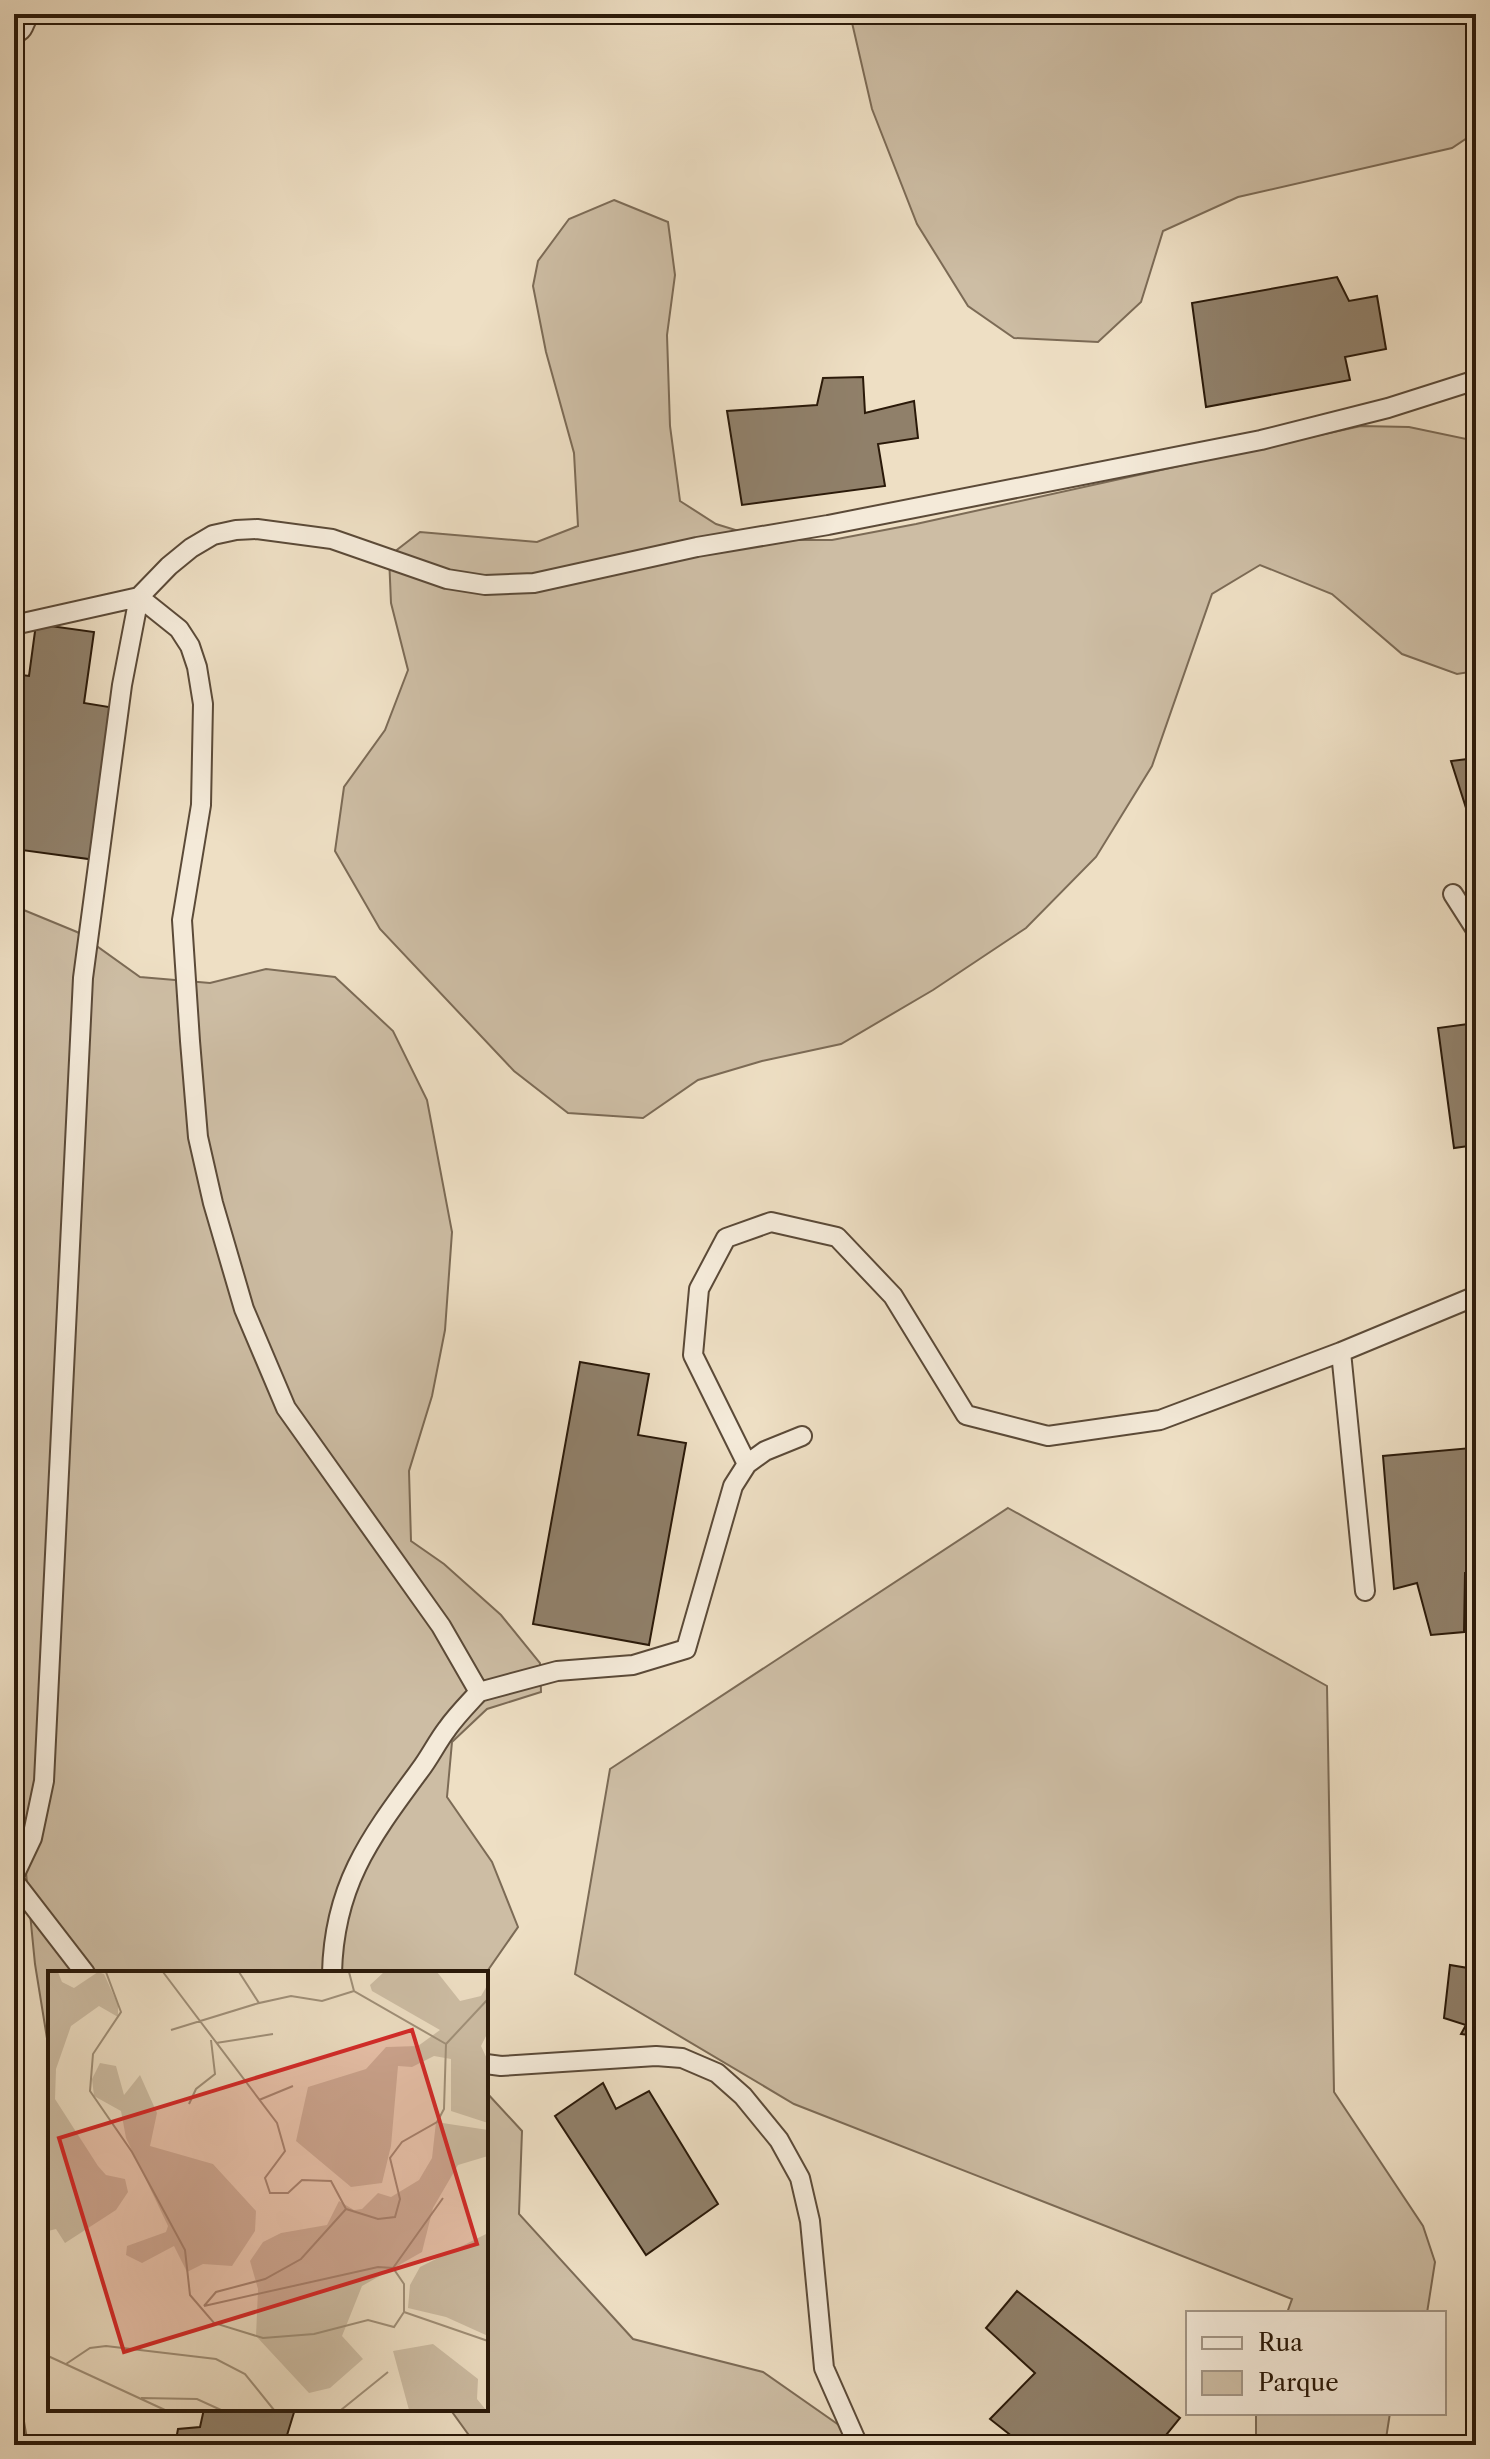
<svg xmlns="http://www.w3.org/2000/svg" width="1490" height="2459" viewBox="0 0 1490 2459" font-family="'Libre Caslon Text',serif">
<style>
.green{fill:#cdbda4;stroke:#7c6b56;stroke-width:2}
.building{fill:#90806a;stroke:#2a1909;stroke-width:2}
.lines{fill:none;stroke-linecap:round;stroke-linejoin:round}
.lane-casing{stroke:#5b4a38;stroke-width:22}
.street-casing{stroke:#5b4a38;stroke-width:42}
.lane{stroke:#f4ead9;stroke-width:18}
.street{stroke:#f4ead9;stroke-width:38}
.inset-road{fill:none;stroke:#a09079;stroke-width:2}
.view{fill:#d62828;fill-opacity:0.15;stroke:#d62828;stroke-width:4}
.inset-edge{fill:none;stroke:#2a1909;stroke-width:4}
</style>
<rect width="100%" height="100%" fill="#eedfc4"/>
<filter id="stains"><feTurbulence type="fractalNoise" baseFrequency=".0025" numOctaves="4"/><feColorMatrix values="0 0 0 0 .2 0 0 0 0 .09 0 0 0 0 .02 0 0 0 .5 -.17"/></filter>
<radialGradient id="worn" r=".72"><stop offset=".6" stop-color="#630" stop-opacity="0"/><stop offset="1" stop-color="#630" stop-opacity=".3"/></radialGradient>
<path class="green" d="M850,14h626v118l-24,16 -214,49 -75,34 -22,71 -43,40 -84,-4 -46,-32 -51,-82 -45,-115z
M614,200l54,22 7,53 -8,60 3,91 10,75 36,23 52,16h64l84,-16 445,-98 48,1 67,14v230l-19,3 -55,-20 -70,-60 -72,-29 -48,29 -60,172 -56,91 -70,71 -93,62 -92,54 -79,17 -64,19 -55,38 -75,-5 -54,-42 -134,-142 -45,-78 9,-64 41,-57 23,-60 -17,-67 -2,-47 31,-24 117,10 41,-16 -4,-73 -28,-101 -13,-66 5,-25 31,-42z
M14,906l63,26 63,45 70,6 56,-14 69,8 58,54 34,69 25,132 -7,98 -13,66 -23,75 2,70 33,23 57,51 39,48 1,29 -54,17 -35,33 -5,55 45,65 26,65 -32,46h-436v84l-15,-93 -13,-132 -8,-34z
M1008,1508l319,178 7,406 89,134 12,36 -8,51h-140l5,-14 -498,-195 -219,-130 35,-205z
M486,2092l36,39 -3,83 114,125 130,33 93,65 -5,8h-375l-26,-36h36z
M14,2363l14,82h-14z
M1256,2413h134l-5,32h-129z"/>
<path class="building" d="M1337,277l12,24 28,-5 9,53 -41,8 5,23 -144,27 -14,-104z
M863,377l2,36 49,-12 4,37 -40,6 7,42 -143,19 -15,-94 90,-6 6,-27z
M36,624l58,8 -10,71 31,5 -19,152 -82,-11v-175l15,2z
M1476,758v98l-7,1 -3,-49 -15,-47z
M1476,1023v122l-22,3 -16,-120z
M580,1362l69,12 -11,61 48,8 -37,202 -116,-21z
M1471,1448l5,44v82l-11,-1 -1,59 -33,3 -14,-52 -23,6 -11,-133z
M1476,1958v78l-15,-2 5,-9 -22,-7 6,-53 24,4z
M603,2083l13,26 33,-18 69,113 -72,51 -91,-139z
M1017,2291l163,127 -22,27h-135l-33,-26 45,-46 -49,-45z
M204,2409h91l-11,36h-109l3,-16 22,-2z"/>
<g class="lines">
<defs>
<path id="lane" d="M139,597l40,32 11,17 7,21 6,37 -2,101 -19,115 8,121 8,96 15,66 31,106 42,99 155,218 38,66c-11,12 -23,24 -32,37 -10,13 -17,28 -27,41 -50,68 -86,115 -88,203
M14,625l125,-28
M1453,894l23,36
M1341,1352l24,239
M747,1464l18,-13 37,-15
M479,1692l78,-21 76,-6 53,-16 47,-163 14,-22 -54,-109 6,-66 27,-51 45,-16 66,15 56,59 73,119 82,21 112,-16 181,-68 135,-56
M14,1876l18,-38 12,-57 39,-803 39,-293 17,-88 30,-31 22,-18 22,-13 23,-5 21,-1 75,10 115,40 38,6 49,-2 163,-36 131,-22 433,-85 127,-32 88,-28
M14,1881l71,92
M486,2064l15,2 155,-10 26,2 35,15 26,23 36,44 21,38 10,43 14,147 34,77"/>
<path id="street" d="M14,23l4,-9"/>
</defs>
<use href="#lane" class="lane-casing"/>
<use href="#street" class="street-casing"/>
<use href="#lane" class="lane"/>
<use href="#street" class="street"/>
</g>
<g transform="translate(48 1971)">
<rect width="440" height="440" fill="#eedfc4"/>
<path d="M0,1h10l4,10 12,6 24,-16 6,2 14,31v12l-19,-11 -28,20 -15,43 -1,30 43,67 8,9 19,4 3,13 -12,18 -51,33 -9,-14 -8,2zM336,1h53l23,29 21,-5 7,-12v48l-7,14 7,15v62l-37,-12v-52l-17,-3 -22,11 -14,-1 -7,80 -9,37 -31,4 -55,-46 12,-54 58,-18 20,-22 32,-1 22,-16 -68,-39 -2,-6zM52,92l16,3 8,29 16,-20 17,38 -7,33 63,18 43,47 -1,20 -23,35 -29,-2 -16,8 -13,-26 -32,17 -16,-8 1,-9 39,-14 2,-6 -42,-88 -5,-27 -27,-15 -2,-17zM388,151l52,8v26l-30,9 -25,43 -11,44 -60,34 -20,50 21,23 -33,29 -21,5 -53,-57 2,-47 -8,-28 13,-19 18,-9 46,-8 12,-24 15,9 8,-1 16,-16 13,4 28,-17 13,-22zM440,262v103l-42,-19 -38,-9 2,-23 10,-18zM385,373l45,35 -1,20 9,11h-77l-16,-59z" fill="#cdbda4"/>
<path class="inset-road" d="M58,1l15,40 -28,42 -3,37 42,61 53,98 5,45 24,28 49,15 51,-4 54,-14 26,7 10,-15v-28l-11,-16 -15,-1 -174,39M115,1l114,151 8,28 -20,27 5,15h18l14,-13 29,1 15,28M191,1l20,31 32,-7 31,5 32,-10M301,1l5,19 92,53M123,59l88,-27M168,72l57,-9M211,129l34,-14M141,133l7,-15 19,-15 -4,-34M345,297l50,-70M156,335l12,-14 49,-13 36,-20 45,-50 32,10 17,-2 5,-18 -10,-41 12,-16 35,-20 7,-13 2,-65 42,-45M356,341l84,29M0,385l117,54M18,393l24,-16 16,-2 110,13 29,15 29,36M93,427l56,1 24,11M293,439l47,-38"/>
<path class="view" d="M364,59l65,214 -353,108 -65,-214z"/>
<rect width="440" height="440" class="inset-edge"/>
</g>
<rect width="1490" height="2459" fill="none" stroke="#eedfc4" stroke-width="48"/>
<rect x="16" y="16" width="1458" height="2427" fill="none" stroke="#2a1909" stroke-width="4"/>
<rect x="24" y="24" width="1442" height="2411" fill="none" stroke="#2a1909" stroke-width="2"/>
<rect x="1186" y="2311" width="260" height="104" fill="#f4ead9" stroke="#a39686" stroke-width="2"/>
<rect x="1202" y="2337" width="40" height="12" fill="#f4ead9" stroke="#a39686" stroke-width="2"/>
<text x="1258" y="2351" font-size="24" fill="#2a1909">Rua</text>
<rect x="1202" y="2371" width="40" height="24" fill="#cdbda4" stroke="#a39686" stroke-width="2"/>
<text x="1258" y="2391" font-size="24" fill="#2a1909">Parque</text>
<rect width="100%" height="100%" filter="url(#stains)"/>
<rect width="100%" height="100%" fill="url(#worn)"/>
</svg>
